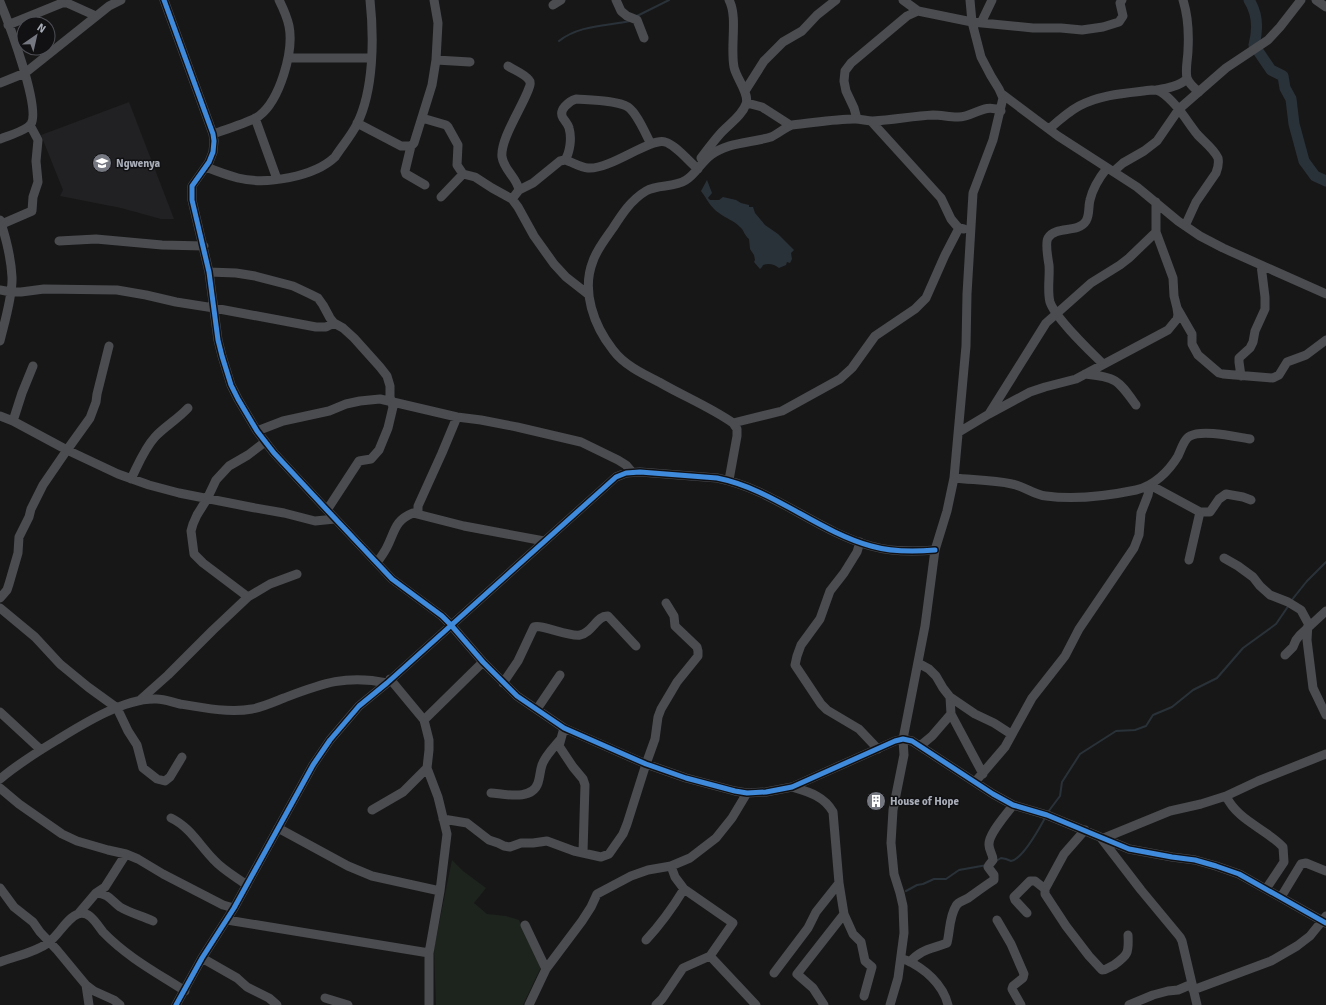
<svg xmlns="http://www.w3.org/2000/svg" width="1326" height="1005" viewBox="0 0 1326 1005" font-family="Signika,sans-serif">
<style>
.built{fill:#212123}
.green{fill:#1d241e}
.water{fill:#2a3239}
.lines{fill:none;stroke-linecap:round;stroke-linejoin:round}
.stream{stroke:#2a3239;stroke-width:2}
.river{stroke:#2a3239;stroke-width:11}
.minor{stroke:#4b4c50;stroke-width:9}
.cycleway-casing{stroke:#111113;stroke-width:8}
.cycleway{stroke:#408adc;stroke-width:5}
.labels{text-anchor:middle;stroke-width:3;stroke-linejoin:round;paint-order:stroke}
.poi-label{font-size:11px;font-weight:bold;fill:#a8adb8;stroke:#111113;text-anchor:start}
</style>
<rect width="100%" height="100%" fill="#171717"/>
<path class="built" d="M129,102l45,117h-13l-40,-11 -61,-12 3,-6 -22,-55z"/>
<path class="green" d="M452,860l11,11 23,17 -12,15 13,11 19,2 13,4 22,47 -18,38h-87l-2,-57z"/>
<path class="water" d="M707,180l5,13 -4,5 2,2h9l4,-3 13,3 5,3 8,2v2h4l2,6 10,12 13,9 16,16 -3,3 1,6 -2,4 -3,-1 -1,3 -7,3c-5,-4 -10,-5 -16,-3l-1,2 -2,2 -6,-7 1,-2 -1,-5 -4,-6 -1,-10c-5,-4 -5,-9 -9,-12 -5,-6 -15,-9 -21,-14 -8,-5 -12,-14 -18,-22z"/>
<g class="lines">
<path class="stream" d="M637,16l32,-16
M559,41c20,-16 48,-15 71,-20
M1291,601l16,-20 19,-19
M1048,812l12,-16 2,-14 18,-28 36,-23 19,-1 11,-4 7,-11 19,-8 21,-17 24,-12 26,-30 33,-24 13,-19
M996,861l5,-3 5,1 5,2c12,-2 28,-32 34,-43
M906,891l11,-6 6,-1 11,-5h12l13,-9 28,-5"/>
<path class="river" d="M1249,0c9,14 9,30 5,45l17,25 12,6 2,12 6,11 3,25 10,37 11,15 11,5"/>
<path class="minor" d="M164,0l49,134 1,7 -1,11 -4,10 -17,24v14l17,72 9,68 4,16 9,29 7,14 19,32 17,22 53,57 65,69 50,37 9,9 32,37 34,34 47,32 82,36 40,14 49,13 12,2 19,-1 26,-5 103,-46 8,-2 9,2 81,53 20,11 34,10 82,34 43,8 23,3 21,6 23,8 87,49
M616,0l5,11 6,5 10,4 7,18
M903,0l15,11
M1183,0c5,16 6,33 5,50 0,8 -3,19 -1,28 2,6 7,10 12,14
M1316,0l10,7
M0,2c8,19 41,106 31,122 -5,7 -24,12 -31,15
M553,5l8,-5
M981,23l11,-23
M8,25l54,-22h5l29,13
M288,58h83
M436,60l34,2
M508,66c6,4 17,8 21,14 2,2 1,6 0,8 -6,18 -29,51 -27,69 2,13 15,21 17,33
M0,83l25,-10 84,-67 12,-6
M1157,90c11,-2 22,-4 30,-11
M745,91l19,-30 19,-19 19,-11 15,-16 19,-15
M1002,94l56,42 79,51 41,34 22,15 23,12 103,46
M747,103l15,4 28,18
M255,118l22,61
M422,118l24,7 2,2 10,18 -1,20 6,9
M857,119l-3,-11 -8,-17 -2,-10 1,-10 6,-8 56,-47 11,-5 54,11 61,6h28l21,2 21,-3 16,-5 4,-6 -3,-13 2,-3
M871,121l70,77 10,21 5,6 3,3 5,1
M357,123l44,23h10l3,-3 18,-58 4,-25 2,-37 -4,-23
M1049,129c9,-8 19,-17 30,-23 22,-12 49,-13 73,-16 3,0 6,0 9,2 15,10 25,28 36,42 6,7 17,15 21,24 1,5 0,10 -2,15l-20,29 -11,24
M213,134c13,-5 36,-11 46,-18 21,-16 35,-65 30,-90 -2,-9 -6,-18 -10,-26
M411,146l-6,25 1,3 19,11
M701,158c6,-8 12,-16 19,-24 9,-10 22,-18 26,-30 4,-10 -10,-26 -12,-37 -4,-21 4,-50 -5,-67
M565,160c5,-8 7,-22 4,-32 -1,-4 -4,-7 -6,-10 -5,-8 6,-17 13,-19 13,1 41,1 52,8 9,6 18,28 23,37
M206,167c10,4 21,8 32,11 28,7 76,-1 97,-21 7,-11 16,-21 22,-33 17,-34 17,-87 13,-124
M1114,171l9,-8 21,-12 13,-10 22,-32 47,-41 42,-28 12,-13 21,-27
M441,197l22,-23 12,3 17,11 20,11 6,8 16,29 20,28 12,13 23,18
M512,199l7,-9 14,-7 27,-22 5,-1c7,2 15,7 23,8 22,2 63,-31 77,-26 11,3 24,20 33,27
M0,220c6,18 11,38 12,57 1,18 -8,47 -12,64
M2,224l30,-13 1,-14 5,-15 -2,-21 2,-21 -8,-15
M59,241l37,-2 66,6 42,1
M209,272l27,1 19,3 38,10 17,8 8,4 5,7 7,13 4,5 9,5 11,10 26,29 7,9 3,10v11l3,10 -5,21 -9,22 -8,9 -12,2 -32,49
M0,290l11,2h10l23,-3 73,1 29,5 30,7 38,6 102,19h10l8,-4
M1177,308l15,26v10l6,11 21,18 4,1 50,4 6,-3 8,-13 19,-7 20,-15
M1103,364c-13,-13 -48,-46 -53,-62 -3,-11 0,-26 -1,-37 -1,-6 -4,-22 -1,-27 8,-13 30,-4 38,-17 4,-7 2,-14 4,-21 3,-13 9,-22 17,-32
M1085,374c32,3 33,6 51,31
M1241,376l-2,-14v-4l11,-10 3,-6 2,-11 10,-22v-12l-4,-32
M989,414l57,-91 45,-40 29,-18 9,-7 27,-26
M0,416l13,5 54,29 51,24 31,11 30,8 71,14 34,6 31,8 20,-2
M13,421l9,-28 11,-27
M733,423l49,-12 58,-32 12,-11 23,-32 40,-27 11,-11 19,-43 14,-27
M257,431l26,-10 46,-10 17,-7 14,-3 20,-2 77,18 24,3 36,7 64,15 37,18 8,5 6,7
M959,432l30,-18 41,-22 15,-5 31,-8 92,-49 9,-11 1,-4 -1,-7 -3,-12 -1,-18 -17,-46v-30
M954,478c19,2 39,2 58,6 12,2 22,11 34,12 30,4 61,0 90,-6 18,-4 33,-19 42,-34 3,-6 6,-17 12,-20 13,-7 46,1 60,3
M131,479c7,-14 13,-30 24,-42 9,-10 23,-18 33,-29
M729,480l8,-44v-7l-4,-6c-23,-16 -50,-27 -74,-41 -16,-8 -35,-17 -46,-32 -19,-24 -32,-59 -20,-89 4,-12 13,-23 20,-33 9,-14 18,-28 33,-37 12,-7 28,-3 40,-11 10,-6 15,-18 25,-25 17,-13 40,-12 60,-18 7,-3 16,-11 21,-12 21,-2 42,-6 63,-6 6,0 12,2 18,2 20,-1 40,-5 60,-6 8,0 16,2 24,2 17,1 26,-15 44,-6
M418,514v-8l24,-53 15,-36
M860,542l-3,10 -13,21 -14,18 -10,28 -19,26 -4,11 -2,9 26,39 6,6 32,19 19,20
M1224,558l14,8 15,11 7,9 10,9 18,7 13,8 7,13 -1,17 6,48 13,27
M1189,560l11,-48
M377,563c3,-5 7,-10 10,-16 8,-16 8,-27 26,-34l51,13 80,15
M248,597l-45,-34 -9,-9 -3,-23 2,-7 4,-9 10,-16 9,-19 13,-14 19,-11 17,-13
M0,598l7,-8 2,-6 9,-31 1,-16 10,-20 2,-8 12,-24 24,-35 23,-32 6,-16 1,-8 12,-48
M0,608l35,29 25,27 28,23 29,21 11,23 9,14 6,23 14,11 8,2 5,-4 12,-20
M1285,655l8,-8 3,-7 4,-5 26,-24
M918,663l11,6 7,7 7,12 7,9 25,17 19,9 17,11
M390,679l34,41 5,20v10l-2,18 11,29 9,37 -7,57 -11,62v52
M503,683l15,-22 16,-34c7,-3 35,10 46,8 12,-2 17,-20 28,-19l28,30
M950,697l1,17 32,60
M140,700l28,-25 45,-45 35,-33 22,-13 27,-10
M537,709l23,-34
M0,712l41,38
M424,720l59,-58
M564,728l-5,18 14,21 10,12 2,6 -2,67
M920,746l12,-10 19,-22
M0,779c18,-15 37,-27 57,-39 26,-16 66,-41 97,-41 9,-1 17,3 26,5 23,4 50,9 72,5 11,-2 22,-7 32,-11 37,-14 62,-24 103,-15
M975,782l30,-35 27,-49 33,-42 14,-27 55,-81 5,-13 2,-22 7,-18 2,-10 50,27h10l9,-13 7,-5 17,3 8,3
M792,787c17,5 32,9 41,25l6,71 5,31 -47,60 16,14 11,17
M0,788l19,16 43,30 15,7 31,9 18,4 12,5 25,15 60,31 11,3
M491,793c14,1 41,8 47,-10 2,-6 2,-12 4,-18 3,-9 12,-18 18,-25
M1226,796c12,25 39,32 57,51l1,15 -18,27
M372,810l31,-18 24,-24
M171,818c19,9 29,28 43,42 9,10 22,17 33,25
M443,819l24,4 22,17 9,3 6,3 6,1 11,-4h12l14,-2 27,10 27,6 8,-3 14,-20 4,-10 19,-60 9,-25 3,-22 3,-8 16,-27 21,-26v-5l-1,-4 -22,-21 -1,-10 -8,-13
M278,828l70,38 24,10 68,15
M1085,830l-21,24 -19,35v5l21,32 23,30 13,14c5,0 7,-3 12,-5 14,-10 15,-12 14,-30
M1101,838l40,52 39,47 2,4 15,64
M1104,838l66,-27 31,-7 25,-8 32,-15 68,-27
M0,888l14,19 19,15 7,10 17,18 29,35 8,6 20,9 6,5
M96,893c13,1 15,7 24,14 10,6 22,9 33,14
M1281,897l20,-33 5,-1 20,8
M79,913l17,-20 9,-6 21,-33
M1027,913l-12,-13 -1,-3 16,-16h5l10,8
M844,914l9,20 8,8 4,19 7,6 -8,29
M227,920l202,33
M997,920l14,24 13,30 -1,4 -10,8 -1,3 9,16
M525,925l21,44
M646,940c15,-16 27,-33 38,-51
M710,956l46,49
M202,958l35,20 10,9 22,11 8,7
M906,960c18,8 37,24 42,45
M0,962c16,-6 34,-9 48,-19 10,-7 19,-25 30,-29 12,-4 19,11 25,18 24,25 54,41 82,59
M910,962c11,-13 22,-13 37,-19 3,-11 2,-26 9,-37 3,-6 10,-5 15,-10 7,-5 15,-11 23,-16v-5l-6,-8 1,-2 4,-5c0,-6 -4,-9 -4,-15 -1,-11 18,-31 24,-40
M774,973l34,-45 8,-16 23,-29
M86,985l3,20
M1193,990l78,-29 26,-15 13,-10 16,-20
M325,998l23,7
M176,1005l26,-47 32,-50 79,-143 17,-25 29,-34 28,-23 229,-206 10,-4 14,-1 77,6c56,11 100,53 154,68 21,6 42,6 64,4
M529,1005l17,-36 36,-48 9,-14 6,-13 34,-18 17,-6 23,-4 19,-8 26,-20 16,-20 15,-25
M656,1005l6,-6 21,-31 27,-12 23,-33 -49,-34 -9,-12 -4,-11
M890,1005l8,-27 6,-45 -1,-27 -3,-13 -6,-19 -3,-31 2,-33 11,-55 -1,-16 22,-113 10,-76 12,-39 7,-33 12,-132 1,-52 6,-101 20,-53 10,-42 -4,-9 -8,-13 -10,-19 -9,-35 -2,-22
M1129,1005l24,-10 15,-4 10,-1 14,-6"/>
<defs>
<path id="cycleway" d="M164,0l49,134 1,7 -1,11 -4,10 -17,24v14l17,72 9,68 4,16 9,29 7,14 19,32 17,22 53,57 65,69 50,37 9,9 32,37 34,34 47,32 82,36 40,14 49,13 12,2 19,-1 26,-5 103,-46 8,-2 9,2 81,53 20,11 34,10 82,34 43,8 23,3 21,6 23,8 87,49
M176,1005l26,-47 32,-50 79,-143 17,-25 29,-34 28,-23 229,-206 10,-4 14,-1 77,6c56,11 100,53 154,68 21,6 42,6 64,4"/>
</defs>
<use href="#cycleway" class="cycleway-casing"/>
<use href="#cycleway" class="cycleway"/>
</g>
<defs>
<symbol id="school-disc" viewBox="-11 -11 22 22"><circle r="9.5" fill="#757880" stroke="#111113"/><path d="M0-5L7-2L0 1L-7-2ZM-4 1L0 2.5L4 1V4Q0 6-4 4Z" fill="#fff"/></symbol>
<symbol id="building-disc" viewBox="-11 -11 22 22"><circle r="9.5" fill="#757880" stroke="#111113"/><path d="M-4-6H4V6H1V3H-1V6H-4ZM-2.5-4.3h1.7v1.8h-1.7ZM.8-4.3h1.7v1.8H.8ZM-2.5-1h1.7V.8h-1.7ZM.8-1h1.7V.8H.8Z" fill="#fff"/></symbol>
</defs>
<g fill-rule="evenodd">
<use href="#school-disc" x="91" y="152" width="22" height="22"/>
<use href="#building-disc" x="865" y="790" width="22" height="22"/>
</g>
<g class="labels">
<g class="poi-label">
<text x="116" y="167">Ngwenya</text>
<text x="890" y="805">House of Hope</text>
</g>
</g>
<g transform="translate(36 36) rotate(34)"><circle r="19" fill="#111113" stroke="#4d4f55"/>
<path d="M0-3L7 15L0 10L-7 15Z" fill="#757880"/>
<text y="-6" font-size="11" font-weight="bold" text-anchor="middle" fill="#a8adb8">N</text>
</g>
</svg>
